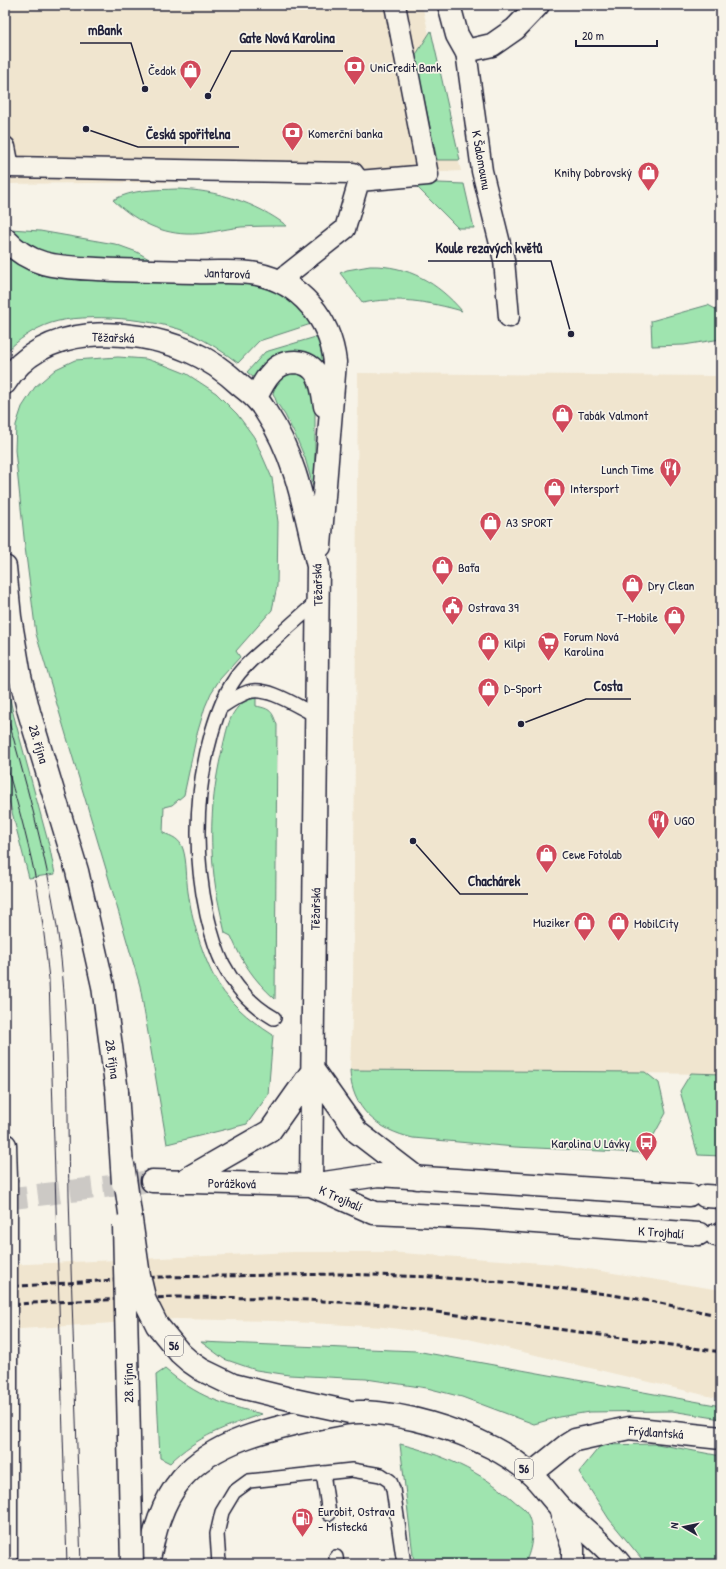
<svg xmlns="http://www.w3.org/2000/svg" width="726" height="1569" viewBox="0 0 726 1569" font-family="'Patrick Hand',sans-serif">
<style>
.built{fill:#f0e5cf}
.green{fill:#9fe4af;stroke:#608375}
.lines{fill:none;stroke-linecap:round;stroke-linejoin:round}
.minor-tunnel{stroke:#ccc9c5;stroke-width:22;stroke-dasharray:22 11;stroke-linecap:butt}
.service-casing{stroke:#22223b;stroke-width:16}
.pedestrian-casing{stroke:#22223b;stroke-width:23}
.minor-casing{stroke:#22223b;stroke-width:25}
.tertiary-casing{stroke:#22223b;stroke-width:25}
.trunk-casing{stroke:#22223b;stroke-width:25}
.service{stroke:#f7f3e8;stroke-width:13}
.pedestrian{stroke:#f7f3e8;stroke-width:20}
.minor{stroke:#f7f3e8;stroke-width:22}
.tertiary{stroke:#f7f3e8;stroke-width:22}
.trunk{stroke:#f7f3e8;stroke-width:22}
.tram{stroke:#22223b;stroke-width:1}
.rail{stroke:#22223b;stroke-width:3;stroke-dasharray:6 3;stroke-linecap:butt}
.tertiary-bridge-casing{stroke:#22223b;stroke-width:25;stroke-linecap:butt}
.trunk-bridge-casing{stroke:#22223b;stroke-width:25;stroke-linecap:butt}
.tertiary-bridge{stroke:#f7f3e8;stroke-width:22}
.trunk-bridge{stroke:#f7f3e8;stroke-width:22}
.labels{text-anchor:middle;stroke-width:3.5;stroke-linejoin:round;paint-order:stroke}
.shield{fill:#f7f3e8;stroke:#62616f;stroke-width:1}
.shield-label{font-size:12px;font-weight:bold;fill:#22223b}
.poi-label{font-size:13px;fill:#22223b;stroke:#f7f3e8;text-anchor:start}
.street-label{font-size:13px;fill:#22223b;stroke:#f7f3e8}
.leader{fill:none;stroke:#22223b;stroke-width:1.5}
.callout-dot{fill:#22223b;stroke:#f7f3e8;stroke-width:1.5}
.callout-label{font-size:14px;text-anchor:middle;font-weight:bold;fill:#22223b;stroke:#f7f3e8;stroke-width:3.5;stroke-linejoin:round;paint-order:stroke}
</style>
<rect width="100%" height="100%" fill="#f7f3e8"/>
<filter id="ink" filterUnits="userSpaceOnUse"><feTurbulence type="fractalNoise" baseFrequency=".025" numOctaves="2"/><feDisplacementMap in="SourceGraphic" scale="8" xChannelSelector="R" yChannelSelector="G"/><feConvolveMatrix kernelMatrix="1 2 1 2 8 2 1 2 1" color-interpolation-filters="sRGB"/></filter>
<g filter="url(#ink)">
<path class="built" d="M5,5h417l39,166 -193,10 -263,3z
M358,373l363,3v698l-371,-4 3,-81z
M294,1252h93l169,12 165,26v109l-261,-62 -77,-10 -109,-6 -99,-2 -170,11v-65z"/>
<path class="green" d="M431,31l29,129h-23l-22,-104z
M412,182l52,2 10,44h-16z
M177,189c38,1 79,13 110,37 -15,0 -31,0 -46,1 -18,2 -37,8 -55,7 -28,-1 -53,-15 -73,-34 20,-11 42,-10 64,-11z
M10,229l30,2 75,13 22,8 19,11 -110,-8 -14,-8z
M5,251c16,15 28,21 49,26l189,4c34,9 47,13 68,43l-52,17 -21,22c-14,-11 -30,-21 -46,-29 -33,-15 -107,-22 -141,-11 -18,6 -33,17 -46,30z
M370,266c38,-1 68,17 92,45 -32,-9 -66,-15 -99,-8l-23,-30 7,-3z
M708,305l13,7v27l-37,6 -32,1 -1,-25z
M319,336l7,29c-6,-3 -12,-8 -18,-11 -13,-6 -31,-3 -41,7 -5,4 -9,12 -13,17l-7,-6 18,-20z
M118,357l28,2 21,7 20,8 29,19 21,21 17,23 18,41 6,44 -1,64 -5,24 -36,41 4,6 -20,22 -9,14 -6,14 -8,27 -13,61 -12,10 -8,2 -1,26c9,3 17,6 20,16 4,12 3,30 5,43 4,27 12,56 24,81 14,28 36,46 61,62l-5,60 -21,29 -80,20 -27,-158 -34,-117 -70,-235 -11,-87 -10,-97 1,-25 6,-18 13,-20 21,-18 19,-9z
M289,372l16,2 10,13v97l-2,2 -8,-28 -9,-21 -11,-22 -8,-12 -4,-10 5,-14z
M5,676l8,37 37,136 5,25 -26,4 -24,-93z
M256,698v8c15,3 16,5 21,19l-2,274c-22,-20 -33,-37 -44,-63l-6,-3c-4,-19 -9,-38 -11,-57 -5,-46 -2,-84 9,-130 5,-21 8,-44 33,-48z
M350,1070l295,2 14,11 7,30 -22,40 -129,-6 -102,-9c-35,-8 -62,-29 -63,-68z
M691,1073l30,1v82l-23,-1 -18,-64z
M201,1342l215,9 305,55v13l-49,-8 -83,1 -30,5 -25,7 -72,-27 -35,-9 -61,-9 -77,-4 -33,-5 -32,-11z
M165,1369c33,28 56,35 97,45 -35,12 -65,22 -92,49l-10,-5 -4,-83z
M400,1444c41,10 80,27 112,55 4,4 11,8 14,12 9,16 7,38 -2,53h-110z
M657,1444l64,12v108h-75l-37,-45 -30,-47 22,-27z"/>
<g class="lines">
<path class="minor-tunnel" d="M5,1199l147,-18"/>
<defs>
<path id="service" d="M221,707c9,-6 18,-12 27,-15 19,-7 52,16 69,24
M274,1018c-23,-13 -39,-31 -51,-54 -8,-16 -12,-32 -16,-49 -13,-60 -12,-123 5,-183 5,-17 11,-35 21,-50 9,-15 24,-27 38,-39 15,-14 31,-28 47,-42
M323,1473l6,41
M336,1557l1,7
M219,1564l-2,-30 5,-22 12,-20 15,-11 103,-11 29,5 9,6 3,8 11,75"/>
<path id="pedestrian" d="M466,51l16,120 22,89 5,57
M5,147l4,20 344,6 6,8 -14,48 -66,52
M359,181l69,-6 -33,-170"/>
<path id="minor" d="M449,5l8,30 9,16 26,-6 23,-16 23,-24
M5,239c27,29 55,28 92,30 33,2 66,2 99,3 20,1 41,-2 61,2 44,9 73,45 78,88l-15,184
M5,383c37,-60 125,-57 184,-32 19,8 37,21 52,35 10,8 19,15 25,26 31,46 39,101 52,154l-7,619
M256,398c4,-9 9,-19 16,-26 6,-7 14,-10 23,-10 25,1 27,24 30,44
M313,1070l44,62 60,46
M152,1181l159,4 67,-10 311,20
M181,1182l89,-51 43,-61
M311,1185l63,28 106,5 219,16
M705,1196l16,1
M716,1235h5
M531,1474l36,-29 8,-5 54,-12 92,10"/>
<path id="tertiary" d="M5,567l5,50 10,59 9,36 48,159 26,115 14,106
M5,1145l1,34"/>
<path id="trunk" d="M560,1508l13,40v16
M148,1564c6,-31 13,-61 34,-86 32,-37 87,-49 133,-59 16,-3 32,-8 48,-7 44,2 91,16 130,36 13,7 27,16 38,26 11,10 19,23 30,34 20,19 42,35 59,56"/>
</defs>
<use href="#service" class="service-casing"/>
<use href="#pedestrian" class="pedestrian-casing"/>
<use href="#minor" class="minor-casing"/>
<use href="#tertiary" class="tertiary-casing"/>
<use href="#trunk" class="trunk-casing"/>
<use href="#service" class="service"/>
<use href="#pedestrian" class="pedestrian"/>
<use href="#minor" class="minor"/>
<use href="#tertiary" class="tertiary"/>
<use href="#trunk" class="trunk"/>
<path class="tram" d="M5,708c20,72 41,144 52,219 13,88 10,179 12,268 3,123 8,246 12,369
M5,760c11,38 22,77 30,116 7,34 10,68 14,103l18,585"/>
<path class="rail" d="M5,1287l155,-10 181,-3 91,3 85,6 89,11 44,7 62,13
M5,1306l25,-3 145,-6 100,1 111,7 335,47"/>
<defs>
<path id="tertiary-bridge" d="M117,1092l6,91
M6,1179v385
M124,1225l8,339"/>
<path id="trunk-bridge" d="M123,1164l16,112 6,25 12,24 23,28 9,8 13,9 31,15 61,15 56,12"/>
</defs>
<use href="#tertiary-bridge" class="tertiary-bridge-casing"/>
<use href="#trunk-bridge" class="trunk-bridge-casing"/>
<use href="#tertiary-bridge" class="tertiary-bridge"/>
<use href="#trunk-bridge" class="trunk-bridge"/>
</g>
</g>
<defs>
<symbol id="bank-pin" viewBox="-11 -11 22 30"><path d="M0 17L-7.5 6A9.5 9.5 0 1 1 7.5 6Z" fill="#d1495b" stroke="#f7f3e8"/><path d="M-6-4H6V4H-6ZM0-2.3a2.3 2.3 0 1 0 0 4.6a2.3 2.3 0 1 0 0-4.6Z" fill="#fff"/></symbol>
<symbol id="shop-pin" viewBox="-11 -11 22 30"><path d="M0 17L-7.5 6A9.5 9.5 0 1 1 7.5 6Z" fill="#d1495b" stroke="#f7f3e8"/><path d="M-5-2.5h2.3a2.7 3.5 0 0 1 5.4 0H5L5.5 6h-11ZM-1.5-2.5h3a1.5 2.3 0 0 0-3 0Z" fill="#fff"/></symbol>
<symbol id="restaurant-pin" viewBox="-11 -11 22 30"><path d="M0 17L-7.5 6A9.5 9.5 0 1 1 7.5 6Z" fill="#d1495b" stroke="#f7f3e8"/><path d="M-5-6h1v4h1v-4h1v4h1v-4h1v5L-1.5 .5V6h-2V.5L-5-1ZM5-6V6H3V1.5H1.5Q1.5-4 5-6Z" fill="#fff"/></symbol>
<symbol id="civic-pin" viewBox="-11 -11 22 30"><path d="M0 17L-7.5 6A9.5 9.5 0 1 1 7.5 6Z" fill="#d1495b" stroke="#f7f3e8"/><path d="M-.6-6.5H3V-4.5H.6V-3L4-1V1h2V6H-6V1h2V-1L-.6-3ZM-1.2 2.5V6h2.4V2.5Z" fill="#fff"/></symbol>
<symbol id="supermarket-pin" viewBox="-11 -11 22 30"><path d="M0 17L-7.5 6A9.5 9.5 0 1 1 7.5 6Z" fill="#d1495b" stroke="#f7f3e8"/><path d="M-6-5.5h2.5l.6 2H6L4.5 2H-2.5L-4.4-4H-6ZM-1.5 3.2a1.3 1.3 0 1 0 .1 0ZM3 3.2a1.3 1.3 0 1 0 .1 0Z" fill="#fff"/></symbol>
<symbol id="bus-pin" viewBox="-11 -11 22 30"><path d="M0 17L-7.5 6A9.5 9.5 0 1 1 7.5 6Z" fill="#d1495b" stroke="#f7f3e8"/><path d="M-5-6H5V4H4V6H2V4H-2V6H-4V4H-5ZM-3.5-4V0h7V-4ZM-3.5 1.2v1.5H-2V1.2ZM2 1.2v1.5H3.5V1.2Z" fill="#fff"/></symbol>
<symbol id="fuel-pin" viewBox="-11 -11 22 30"><path d="M0 17L-7.5 6A9.5 9.5 0 1 1 7.5 6Z" fill="#d1495b" stroke="#f7f3e8"/><path d="M-5.5-6h7V0h2V4h1.3V-2.5L3-4.5l.8-.8L6-3V5H2.5V1h-1V6h-7ZM-4.2-4.7v3.2H.2V-4.7Z" fill="#fff"/></symbol>
</defs>
<g fill-rule="evenodd">
<use href="#bank-pin" x="342" y="54" width="25" height="34"/>
<use href="#shop-pin" x="178" y="58" width="25" height="34"/>
<use href="#bank-pin" x="280" y="120" width="25" height="34"/>
<use href="#shop-pin" x="636" y="160" width="25" height="34"/>
<use href="#shop-pin" x="550" y="402" width="25" height="34"/>
<use href="#restaurant-pin" x="658" y="456" width="25" height="34"/>
<use href="#shop-pin" x="542" y="476" width="25" height="34"/>
<use href="#shop-pin" x="478" y="510" width="25" height="34"/>
<use href="#shop-pin" x="430" y="554" width="25" height="34"/>
<use href="#shop-pin" x="620" y="572" width="25" height="34"/>
<use href="#civic-pin" x="440" y="594" width="25" height="34"/>
<use href="#shop-pin" x="662" y="604" width="25" height="34"/>
<use href="#shop-pin" x="476" y="630" width="25" height="34"/>
<use href="#supermarket-pin" x="536" y="630" width="25" height="34"/>
<use href="#shop-pin" x="476" y="676" width="25" height="34"/>
<use href="#restaurant-pin" x="646" y="808" width="25" height="34"/>
<use href="#shop-pin" x="534" y="842" width="25" height="34"/>
<use href="#shop-pin" x="572" y="910" width="25" height="34"/>
<use href="#shop-pin" x="606" y="910" width="25" height="34"/>
<use href="#bus-pin" x="634" y="1130" width="25" height="34"/>
<use href="#fuel-pin" x="290" y="1506" width="25" height="34"/>
</g>
<g class="labels">
<g class="shield">
<rect x="165" y="1336" width="18" height="20" rx="3"/>
<rect x="515" y="1459" width="18" height="20" rx="3"/>
</g>
<g class="shield-label">
<text x="174" y="1350">56</text>
<text x="524" y="1473">56</text>
</g>
<g class="poi-label">
<text x="370" y="72">UniCredit Bank</text>
<text x="176" y="75" text-anchor="end">Čedok</text>
<text x="308" y="138">Komerční banka</text>
<text x="632" y="177" text-anchor="end">Knihy Dobrovský</text>
<text x="578" y="420">Tabák Valmont</text>
<text x="654" y="474" text-anchor="end">Lunch Time</text>
<text x="570" y="493">Intersport</text>
<text x="506" y="527">A3 SPORT</text>
<text x="458" y="572">Baťa</text>
<text x="648" y="590">Dry Clean</text>
<text x="468" y="612">Ostrava 39</text>
<text x="658" y="622" text-anchor="end">T-Mobile</text>
<text x="564" y="641">Forum Nová<tspan x="564" dy="15">Karolina</tspan></text>
<text x="504" y="648">Kilpi</text>
<text x="504" y="693">D-Sport</text>
<text x="674" y="825">UGO</text>
<text x="562" y="859">Cewe Fotolab</text>
<text x="570" y="927" text-anchor="end">Muziker</text>
<text x="634" y="928">MobilCity</text>
<text x="630" y="1148" text-anchor="end">Karolina U Lávky</text>
<text x="318" y="1516">Eurobit, Ostrava<tspan x="318" dy="15">- Místecká</tspan></text>
</g>
<g class="street-label">
<text transform="translate(482 160) rotate(80)" y="5">K Šalomounu</text>
<text transform="translate(227 273) rotate(2)" y="5">Jantarová</text>
<text transform="translate(113 337) rotate(2)" y="5">Těžařská</text>
<text transform="translate(317 585) rotate(-92)" y="5">Těžařská</text>
<text transform="translate(39 744) rotate(73)" y="5">28. října</text>
<text transform="translate(315 909) rotate(-89)" y="5">Těžařská</text>
<text transform="translate(113 1059) rotate(82)" y="5">28. října</text>
<text transform="translate(232 1183) rotate(1)" y="5">Porážková</text>
<text transform="translate(341 1198) rotate(24)" y="5">K Trojhalí</text>
<text transform="translate(661 1232) rotate(4)" y="5">K Trojhalí</text>
<text transform="translate(128 1383) rotate(-91)" y="5">28. října</text>
<text transform="translate(656 1432) rotate(4)" y="5">Frýdlantská</text>
</g>
</g>
<path class="leader" d="M145 89L131 43H80M208 96L231 51H343M86 129L138 147H239M571 334L551 261H428M521 724L586 699H631M413 841L460 894H528"/>
<g class="callout-dot">
<circle cx="145" cy="89" r="4"/>
<circle cx="208" cy="96" r="4"/>
<circle cx="86" cy="129" r="4"/>
<circle cx="571" cy="334" r="4"/>
<circle cx="521" cy="724" r="4"/>
<circle cx="413" cy="841" r="4"/>
</g>
<g class="callout-label">
<text x="105" y="35">mBank</text>
<text x="287" y="43">Gate Nová Karolina</text>
<text x="188" y="139">Česká spořitelna</text>
<text x="489" y="253">Koule rezavých květů</text>
<text x="608" y="691">Costa</text>
<text x="494" y="886">Chachárek</text>
</g>
<rect width="726" height="1569" fill="none" stroke="#f7f3e8" stroke-width="20"/>
<rect x="10" y="10" width="706" height="1549" fill="none" stroke="#22223b" stroke-width="1.5" filter="url(#ink)"/>
<g transform="translate(684 1527) rotate(279)" stroke="#f7f3e8" stroke-width="3" paint-order="stroke">
<path d="M0-3L7 15L0 10L-7 15Z" fill="#22223b"/>
<text y="-6" font-size="11" font-weight="bold" text-anchor="middle" fill="#22223b">N</text>
</g>
<path d="M576 40v6h81v-6" fill="none" stroke="#22223b" stroke-width="2"/>
<text x="582" y="40" font-size="12" fill="#22223b" stroke="#f7f3e8" stroke-width="3" paint-order="stroke">20 m</text>
</svg>
